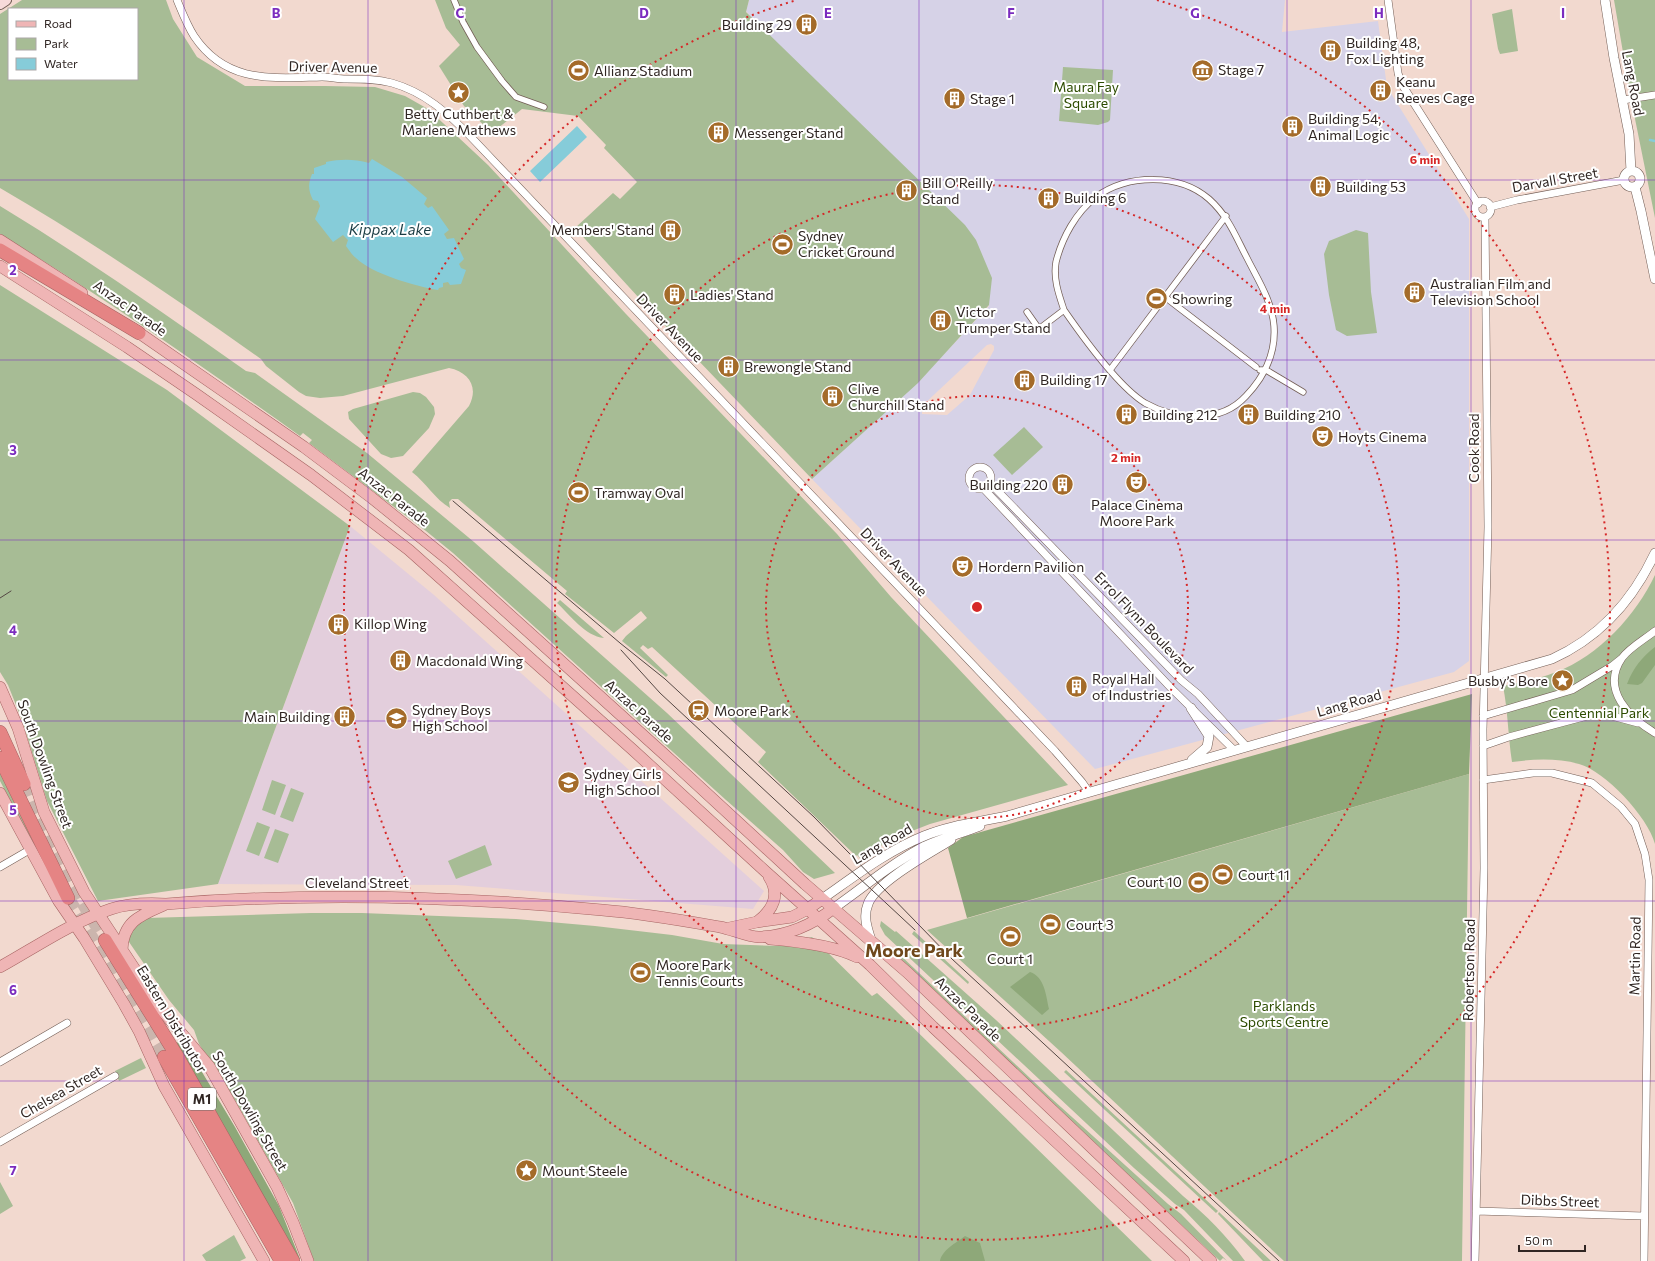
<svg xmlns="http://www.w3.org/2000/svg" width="1655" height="1261" viewBox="0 0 1655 1261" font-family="Commissioner,sans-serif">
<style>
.commercial{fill:#d6d2e7;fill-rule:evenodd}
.education{fill:#e3cedc}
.green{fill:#a7bc95;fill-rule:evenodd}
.forest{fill:#8ea879}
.water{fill:#86ccd9}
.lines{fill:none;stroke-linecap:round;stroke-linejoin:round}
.stream{stroke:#86ccd9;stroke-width:2.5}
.motorway-tunnel{stroke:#cbb5ad;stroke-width:13;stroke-dasharray:13 6;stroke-linecap:butt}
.pedestrian-casing{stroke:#735e56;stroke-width:7}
.minor-casing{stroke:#735e56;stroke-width:8}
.tertiary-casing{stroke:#735e56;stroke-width:10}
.secondary-casing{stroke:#735e56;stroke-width:12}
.primary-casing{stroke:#a66362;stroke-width:12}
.motorway-casing{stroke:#a66362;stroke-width:14}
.pedestrian{stroke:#fff;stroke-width:5.5}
.minor{stroke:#fff;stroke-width:7}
.tertiary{stroke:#fff;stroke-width:9}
.secondary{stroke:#f7dada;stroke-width:10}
.primary{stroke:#efb5b5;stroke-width:11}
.motorway{stroke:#e58484;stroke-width:13}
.tram{stroke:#554844;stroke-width:1}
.grid{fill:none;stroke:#7b2cbf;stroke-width:1;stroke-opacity:0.55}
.ring{fill:none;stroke:#d62828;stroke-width:2;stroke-dasharray:2 4}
.labels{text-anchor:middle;stroke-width:4;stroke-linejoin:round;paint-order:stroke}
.shield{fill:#fff;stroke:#6e6765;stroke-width:1}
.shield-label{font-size:13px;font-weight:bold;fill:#302623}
.poi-label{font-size:14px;fill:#302623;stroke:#fff;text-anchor:start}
.street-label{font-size:14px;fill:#302623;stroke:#fff}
.park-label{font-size:14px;fill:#2d4c01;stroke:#fff}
.water-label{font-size:15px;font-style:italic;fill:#1b3d44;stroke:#fff}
.district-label{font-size:18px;font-weight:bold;fill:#6f481b;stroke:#fff}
.grid-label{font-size:13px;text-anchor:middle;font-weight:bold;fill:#7b2cbf;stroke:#fff;stroke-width:4;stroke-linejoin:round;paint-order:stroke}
.centre{fill:#d62828;stroke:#fff;stroke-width:2}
.ring-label{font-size:12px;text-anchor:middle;font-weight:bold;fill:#d62828;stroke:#fff;stroke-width:4;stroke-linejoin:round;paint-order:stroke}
</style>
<rect width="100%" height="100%" fill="#f2d9cf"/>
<path class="commercial" d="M749,0h536l-3,32 96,-11 9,66 82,132v442l-15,11 -359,97 -283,-290 105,-96 72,-77 -243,-295zM991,344l3,2v4l-24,45 -23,20 -25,-1v-8l65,-61z"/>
<path class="education" d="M350,526l84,69 330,296 -11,18 -297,-24 -238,-1z"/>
<path class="green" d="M22,0h144l7,19 24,38 48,29h80l50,1 30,9 23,13 60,56 138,149 211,220 54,63 177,188 -138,39 -36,14 -34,20 -3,-3 -1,1 -98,-94 8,-10 -114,-105 -4,2 -5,-4 -3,3 28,27 -2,2 -44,-36 4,-5 21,-18 -6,-7 -27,22 -49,-39 2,-3 -109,-92h-6l-3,3 1,6c-15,-9 -24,-25 -38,-36l57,-66c10,-19 0,-34 -20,-38l-106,28 -23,2 -14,-2 -7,-4 -33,-26 -5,-7c-85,-60 -171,-119 -261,-171v-174zM9,9h128v70h-128z
M435,0h314l-3,12 219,213 11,15 16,38 -3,27 -71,78 -106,96 -162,-169 -75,-82 38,-35 7,6 17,-17 -33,-34 2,-3 -28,-29 -56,-7 -30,24 -28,-27 -25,-40 21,-21 -14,-17z
M1614,0h41v218l-24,-119z
M1512,9l6,42 -18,3 -2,-5 -6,-35z
M1063,67l50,3 -3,50 -2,2 -10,3 -39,-4z
M0,206c84,51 165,108 246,165l9,2 112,80 107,89 193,171 168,160 -21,6 -11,-7 -20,-22 -57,-50 -273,-247 -27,-22 -117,-88 3,-3 -9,-7 -3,3c-98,-70 -197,-139 -300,-202z
M1356,230l12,3 3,59 6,41 -30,3 -11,-6 -7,-35 -5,-41 5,-13z
M0,285l167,105 183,136 -132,358 -120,17 -51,-100 -25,-81 -14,-35 -8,-13z
M413,392l7,1 6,4 8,10 1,7 -6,14 -26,28 -12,2 -10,-4 -32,-35 -1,-7 5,-3z
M1024,427l19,20 -31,28 -19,-20z
M1655,575v269c-7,-27 -50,-73 -76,-80 -22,-6 -45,-5 -67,-2 -4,-26 -4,-51 -9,-76 18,-4 36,-7 53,-14 43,-16 80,-57 99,-97z
M560,600l44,38c-19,-2 -34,-23 -47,-35z
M0,770l35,73 -2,1 -33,-63z
M1469,774l-7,487h-178l-223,-209 -134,-122z
M272,780l14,5 -11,30 -13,-5z
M291,788l13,5 -11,29 -13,-5z
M257,822l13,5 -11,29 -13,-5z
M275,829l14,5 -11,29 -14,-5z
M485,845l7,20 -36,14 -8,-18z
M311,913h51l154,6 79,7 77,9 51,9 55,2 34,-9 60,59 5,-3 15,14 260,254h-838l-21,-58 -58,-103 -36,-56 -5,-14 -25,-30 -40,-58c-1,-12 10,-19 18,-24z
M881,921l14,11 1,-1 100,89 187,176c23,19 44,40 62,65h-12l-49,-51 -9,-6 -41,-36 -249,-233 -5,-9z
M914,931l55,51 -1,2 -56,-50z
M898,953l153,145 117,106 13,10 46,47 -4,-3 -3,3 -302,-284 -22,-23z
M141,1058l5,10 -27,13 -4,-10z
M1066,1070l152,141 -2,2 -152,-141z
M0,1182l13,24 -13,8z
M1219,1212l52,49h-8l-45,-47z
M234,1235l12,23 -6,3h-34l-4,-6z"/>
<path class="forest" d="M1655,647v18l-13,18 -4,2 -11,-1c6,-16 15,-27 28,-37z
M1472,694l-3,80 -502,144 -19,-70 15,-11z
M1030,972c15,5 16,24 19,37l-7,6 -32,-28z
M180,1040l16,22 39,65 44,79 21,53h-2l-122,-215z
M965,1236l15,7 5,18h-45c2,-11 16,-18 25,-25z"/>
<path class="water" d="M577,126l10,11 -47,45 -10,-11z
M372,159l30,18 25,21 -3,6 4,4 4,-2 17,24 -5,4 3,5 7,-1 10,21 -5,5 2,4 5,2 -5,14 -11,1 -2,-3 -5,1v4l-4,1 -1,2c-23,-4 -66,-16 -82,-32 -4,-3 -7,-8 -10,-12l2,-6 -5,-5 -10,7 -18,-23 5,-13 -2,-5 -5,-1c-5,-10 -5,-16 -1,-26h2v-6l12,-4v-2c15,-3 28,-3 43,1z"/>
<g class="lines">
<path class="stream" d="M1650,140l5,1"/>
<path class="motorway-tunnel" d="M24,784c20,56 51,106 81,156
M68,898l96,159"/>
<defs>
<path id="pedestrian" d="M454,0l9,22 14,25 25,34 14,16 28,10
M1165,297l91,70
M1027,312l12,17 25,-19c-5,-15 -11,-31 -8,-48 6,-24 20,-50 40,-65 32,-23 83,-24 113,2 19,17 26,36 38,59 11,22 25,43 27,68 2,28 -9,50 -28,70 -12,13 -29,20 -47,20 -18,1 -38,-4 -54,-13 -26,-16 -63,-67 -81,-93
M1110,370l116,-154
M1260,370h6l37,22"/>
<path id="minor" d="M177,0c5,12 10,25 17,36 32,48 78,42 128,41 8,0 16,2 24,2 16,0 31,0 46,4 32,9 56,30 79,54l584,614 27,31 7,10
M1388,0l10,73 3,10 77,121
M1623,100l32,-5
M1475 209a8 8 0 1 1 16 0a8 8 0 1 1-16 0Z
M1490,207l27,-7 107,-20
M969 478a11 11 0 1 1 22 0a11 11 0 1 1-22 0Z
M990,483l191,197 17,14 49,53
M984,489l188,200 62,61
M1655,631c-10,8 -26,17 -33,27 -22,32 8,60 33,75
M1483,716l89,-26 40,-24 10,-8
M1483,746l26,-9 78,-21h25l26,7
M1483,780l50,-7h19l40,10 29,24 14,17 10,30 4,26 -5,381
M0,867l31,-18
M0,1062l67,-39
M0,1142l115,-66
M1476,1211l168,5
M1475,1261l9,-393 -1,-138 5,-203 -3,-310"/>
<path id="tertiary" d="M1605,0l9,58 15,76 2,37
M1624 179a8 8 0 1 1 16 0a8 8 0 1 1-16 0Z
M1635,187l6,24 14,68
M1191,708l18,28 -2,11 -15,13
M822,899c33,-23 65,-48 102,-63 26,-11 56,-14 83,-20l545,-157c49,-22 81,-59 103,-106
M834,908c30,-21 58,-45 91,-62 18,-8 37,-13 55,-20
M871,940c-4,-12 -8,-24 -3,-36 7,-21 63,-52 83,-64"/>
<path id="secondary" d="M0,4l6,-4"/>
<path id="primary" d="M0,240l82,53
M0,266l127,81 69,47 115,81 98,75 224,200 133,122 104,93 63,62 251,234
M132,328l172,119 68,51 78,63 215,194 140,129 103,89 303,288
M0,687l18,41 26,84 40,80 77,117 48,57 68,121 16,35 15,39
M0,793l58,107 26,38 40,66 15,27 25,55 100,175
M757,922c16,-12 24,-27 12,-45
M729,928l28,-6 35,-5 16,-8 14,-10
M770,939c25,2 65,7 87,18
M122,950c1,-29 19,-35 42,-45
M0,967c36,-20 72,-45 111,-58 18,-6 37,-6 55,-5 145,-12 291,-8 436,6 39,3 78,10 118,17 11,2 28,10 39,10 29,-1 53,-12 75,-29"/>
<path id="motorway" d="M0,250l139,83
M0,732l24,52
M0,758l68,140
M105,940l72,116 116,205
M164,1057l117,204"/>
</defs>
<use href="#pedestrian" class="pedestrian-casing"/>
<use href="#minor" class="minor-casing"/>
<use href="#tertiary" class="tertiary-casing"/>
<use href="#secondary" class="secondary-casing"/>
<use href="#primary" class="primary-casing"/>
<use href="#motorway" class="motorway-casing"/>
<use href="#pedestrian" class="pedestrian"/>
<use href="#minor" class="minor"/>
<use href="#tertiary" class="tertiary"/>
<use href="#secondary" class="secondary"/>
<use href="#primary" class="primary"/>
<use href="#motorway" class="motorway"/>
<path class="tram" d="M453,501l167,142 45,36 149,138 138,142 327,302
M0,598l11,-7
M621,650l39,43 255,237"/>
</g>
<path class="grid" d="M184,0v1261M368,0v1261M552,0v1261M736,0v1261M919,0v1261M1103,0v1261M1287,0v1261M1471,0v1261M0,180h1655M0,360h1655M0,540h1655M0,721h1655M0,901h1655M0,1081h1655"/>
<g class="ring">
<circle cx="977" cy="607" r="211"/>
<circle cx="977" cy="607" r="422"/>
<path d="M1157 0A633 633 0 1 1 797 0"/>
</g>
<defs>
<symbol id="building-disc" viewBox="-11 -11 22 22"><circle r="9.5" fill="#a46b29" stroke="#fff"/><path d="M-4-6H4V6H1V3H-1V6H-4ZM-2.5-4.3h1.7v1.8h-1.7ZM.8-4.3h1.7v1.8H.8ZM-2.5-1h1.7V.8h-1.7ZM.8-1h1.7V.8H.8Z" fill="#fff"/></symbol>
<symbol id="museum-disc" viewBox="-11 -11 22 22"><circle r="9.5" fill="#a46b29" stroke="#fff"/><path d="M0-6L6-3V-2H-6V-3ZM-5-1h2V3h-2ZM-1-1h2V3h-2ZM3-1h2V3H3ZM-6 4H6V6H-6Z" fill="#fff"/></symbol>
<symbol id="stadium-disc" viewBox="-11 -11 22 22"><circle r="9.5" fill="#a46b29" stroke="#fff"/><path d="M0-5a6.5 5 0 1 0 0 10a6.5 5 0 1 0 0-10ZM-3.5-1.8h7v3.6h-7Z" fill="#fff"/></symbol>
<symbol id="sight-disc" viewBox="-11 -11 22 22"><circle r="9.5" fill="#a46b29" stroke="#fff"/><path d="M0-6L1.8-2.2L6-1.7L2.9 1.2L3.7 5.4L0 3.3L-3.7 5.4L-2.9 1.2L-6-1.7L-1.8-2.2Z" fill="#fff"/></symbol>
<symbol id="theatre-disc" viewBox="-11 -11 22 22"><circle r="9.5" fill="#a46b29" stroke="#fff"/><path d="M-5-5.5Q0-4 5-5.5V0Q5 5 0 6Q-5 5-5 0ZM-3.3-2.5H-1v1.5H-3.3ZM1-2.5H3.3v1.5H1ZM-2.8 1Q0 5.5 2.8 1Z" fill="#fff"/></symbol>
<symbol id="station-disc" viewBox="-11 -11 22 22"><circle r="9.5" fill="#a46b29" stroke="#fff"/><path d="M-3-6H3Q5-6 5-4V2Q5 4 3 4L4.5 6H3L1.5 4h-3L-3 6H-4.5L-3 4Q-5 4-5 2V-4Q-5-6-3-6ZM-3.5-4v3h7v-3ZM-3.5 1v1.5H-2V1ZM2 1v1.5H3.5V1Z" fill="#fff"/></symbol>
<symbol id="school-disc" viewBox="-11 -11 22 22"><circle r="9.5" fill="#a46b29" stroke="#fff"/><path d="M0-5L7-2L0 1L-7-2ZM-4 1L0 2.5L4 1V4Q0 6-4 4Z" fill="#fff"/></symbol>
</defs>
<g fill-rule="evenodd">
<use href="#building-disc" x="794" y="12" width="25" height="25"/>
<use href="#building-disc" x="1318" y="38" width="25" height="25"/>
<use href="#museum-disc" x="1190" y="58" width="25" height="25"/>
<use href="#stadium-disc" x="566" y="58" width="25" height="25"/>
<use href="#building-disc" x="1368" y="78" width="25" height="25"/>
<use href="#sight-disc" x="446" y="80" width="25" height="25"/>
<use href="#building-disc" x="942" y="86" width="25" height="25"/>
<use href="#building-disc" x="1280" y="114" width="25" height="25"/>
<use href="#building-disc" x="706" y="120" width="25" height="25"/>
<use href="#building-disc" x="1308" y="174" width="25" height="25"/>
<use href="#building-disc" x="894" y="178" width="25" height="25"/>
<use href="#building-disc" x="1036" y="186" width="25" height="25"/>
<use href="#building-disc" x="658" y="218" width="25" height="25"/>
<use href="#stadium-disc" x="770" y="232" width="25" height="25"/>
<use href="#building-disc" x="1402" y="280" width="25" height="25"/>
<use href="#building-disc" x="662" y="282" width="25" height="25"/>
<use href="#stadium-disc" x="1144" y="286" width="25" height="25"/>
<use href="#building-disc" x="928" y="308" width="25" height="25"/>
<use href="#building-disc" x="716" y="354" width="25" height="25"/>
<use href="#building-disc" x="1012" y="368" width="25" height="25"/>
<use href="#building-disc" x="820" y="384" width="25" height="25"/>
<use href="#building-disc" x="1114" y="402" width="25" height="25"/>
<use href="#building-disc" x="1236" y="402" width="25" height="25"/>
<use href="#theatre-disc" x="1310" y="424" width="25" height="25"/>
<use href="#theatre-disc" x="1124" y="470" width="25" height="25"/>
<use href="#building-disc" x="1050" y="472" width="25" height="25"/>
<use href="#stadium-disc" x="566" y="480" width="25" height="25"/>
<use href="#theatre-disc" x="950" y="554" width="25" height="25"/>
<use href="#building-disc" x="326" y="612" width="25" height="25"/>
<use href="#building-disc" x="388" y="648" width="25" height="25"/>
<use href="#sight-disc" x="1550" y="668" width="25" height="25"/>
<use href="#building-disc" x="1064" y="674" width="25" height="25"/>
<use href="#station-disc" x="686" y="698" width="25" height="25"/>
<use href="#building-disc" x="332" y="704" width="25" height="25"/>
<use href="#school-disc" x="384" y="706" width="25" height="25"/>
<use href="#school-disc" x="556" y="770" width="25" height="25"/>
<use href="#stadium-disc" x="1210" y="862" width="25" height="25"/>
<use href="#stadium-disc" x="1186" y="870" width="25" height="25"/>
<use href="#stadium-disc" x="1038" y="912" width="25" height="25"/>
<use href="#stadium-disc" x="998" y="924" width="25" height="25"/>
<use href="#stadium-disc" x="628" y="960" width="25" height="25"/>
<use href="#sight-disc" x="514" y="1158" width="25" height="25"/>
</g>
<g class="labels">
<rect class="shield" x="188" y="1088" width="28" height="22" rx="3"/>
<g class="shield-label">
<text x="202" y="1104">M1</text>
</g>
<g class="poi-label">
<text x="792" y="30" text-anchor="end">Building 29</text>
<text x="1346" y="48">Building 48,<tspan x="1346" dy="16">Fox Lighting</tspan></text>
<text x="1218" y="75">Stage 7</text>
<text x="594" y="76">Allianz Stadium</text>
<text x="1396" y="87">Keanu<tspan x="1396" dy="16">Reeves Cage</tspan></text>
<text x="970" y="104">Stage 1</text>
<text x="459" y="119" text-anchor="middle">Betty Cuthbert &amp;<tspan x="459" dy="16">Marlene Mathews</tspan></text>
<text x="1308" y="124">Building 54,<tspan x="1308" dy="16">Animal Logic</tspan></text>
<text x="734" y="138">Messenger Stand</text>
<text x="922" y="188">Bill O'Reilly<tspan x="922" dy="16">Stand</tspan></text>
<text x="1336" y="192">Building 53</text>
<text x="1064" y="203">Building 6</text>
<text x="654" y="235" text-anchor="end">Members' Stand</text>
<text x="798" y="241">Sydney<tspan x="798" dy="16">Cricket Ground</tspan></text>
<text x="1430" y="289">Australian Film and<tspan x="1430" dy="16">Television School</tspan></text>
<text x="690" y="300">Ladies' Stand</text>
<text x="1172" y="304">Showring</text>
<text x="956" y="317">Victor<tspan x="956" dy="16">Trumper Stand</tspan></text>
<text x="744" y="372">Brewongle Stand</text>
<text x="1040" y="385">Building 17</text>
<text x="848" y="394">Clive<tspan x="848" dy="16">Churchill Stand</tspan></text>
<text x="1142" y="420">Building 212</text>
<text x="1264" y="420">Building 210</text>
<text x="1338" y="442">Hoyts Cinema</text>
<text x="1048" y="490" text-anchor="end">Building 220</text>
<text x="594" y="498">Tramway Oval</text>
<text x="1137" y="510" text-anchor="middle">Palace Cinema<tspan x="1137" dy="16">Moore Park</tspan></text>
<text x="978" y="572">Hordern Pavilion</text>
<text x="354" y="629">Killop Wing</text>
<text x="416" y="666">Macdonald Wing</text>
<text x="1092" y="684">Royal Hall<tspan x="1092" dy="16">of Industries</tspan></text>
<text x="1548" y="686" text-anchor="end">Busby’s Bore</text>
<text x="412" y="715">Sydney Boys<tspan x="412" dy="16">High School</tspan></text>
<text x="714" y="716">Moore Park</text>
<text x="330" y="722" text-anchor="end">Main Building</text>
<text x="584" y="779">Sydney Girls<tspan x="584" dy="16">High School</tspan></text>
<text x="1238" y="880">Court 11</text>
<text x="1182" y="887" text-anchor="end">Court 10</text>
<text x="1066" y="930">Court 3</text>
<text x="1010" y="964" text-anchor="middle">Court 1</text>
<text x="656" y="970">Moore Park<tspan x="656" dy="16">Tennis Courts</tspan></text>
<text x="542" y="1176">Mount Steele</text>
</g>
<g class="street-label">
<text transform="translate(333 67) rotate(1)" y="5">Driver Avenue</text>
<text transform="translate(1633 83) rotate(79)" y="5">Lang Road</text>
<text transform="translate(1555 180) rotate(-10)" y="5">Darvall Street</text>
<text transform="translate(130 308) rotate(35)" y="5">Anzac Parade</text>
<text transform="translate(670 328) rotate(46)" y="5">Driver Avenue</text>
<text transform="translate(1474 448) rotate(-90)" y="5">Cook Road</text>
<text transform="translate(394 497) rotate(38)" y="5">Anzac Parade</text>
<text transform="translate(894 562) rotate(46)" y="5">Driver Avenue</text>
<text transform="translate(1144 623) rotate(46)" y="5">Errol Flynn Boulevard</text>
<text transform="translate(1349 703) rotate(-16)" y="5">Lang Road</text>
<text transform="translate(639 711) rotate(42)" y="5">Anzac Parade</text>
<text transform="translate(45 764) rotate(70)" y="5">South Dowling Street</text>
<text transform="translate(882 844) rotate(-30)" y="5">Lang Road</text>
<text x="357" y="888">Cleveland Street</text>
<text transform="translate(1635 956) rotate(-89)" y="5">Martin Road</text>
<text transform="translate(1469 970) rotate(-89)" y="5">Robertson Road</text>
<text transform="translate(968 1009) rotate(44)" y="5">Anzac Parade</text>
<text transform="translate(172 1019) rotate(59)" y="5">Eastern Distributor</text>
<text transform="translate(61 1092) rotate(-30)" y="5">Chelsea Street</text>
<text transform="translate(250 1111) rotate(60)" y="5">South Dowling Street</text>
<text transform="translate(1560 1201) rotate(2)" y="5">Dibbs Street</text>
</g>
<g class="park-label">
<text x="1086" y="92">Maura Fay<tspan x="1086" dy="16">Square</tspan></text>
<text x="1599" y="718">Centennial Park</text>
<text x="1284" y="1011">Parklands<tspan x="1284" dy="16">Sports Centre</tspan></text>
</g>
<g class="water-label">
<text x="390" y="235">Kippax Lake</text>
</g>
<g class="district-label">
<text x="914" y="957">Moore Park</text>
</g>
</g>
<g class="grid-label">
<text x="276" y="18">B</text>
<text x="460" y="18">C</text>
<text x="644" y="18">D</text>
<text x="828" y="18">E</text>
<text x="1011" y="18">F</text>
<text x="1195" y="18">G</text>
<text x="1379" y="18">H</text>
<text x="1563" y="18">I</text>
<text x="13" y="275">2</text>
<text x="13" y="455">3</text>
<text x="13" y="635">4</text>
<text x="13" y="815">5</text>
<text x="13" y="995">6</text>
<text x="13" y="1175">7</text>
</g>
<circle cx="977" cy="607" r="6" class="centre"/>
<g class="ring-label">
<text x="1425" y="164">6 min</text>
<text x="1275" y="313">4 min</text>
<text x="1126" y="462">2 min</text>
</g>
<rect x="8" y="8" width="130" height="72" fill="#ffffff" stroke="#aca8a7"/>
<rect x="16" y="21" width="20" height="6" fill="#efb5b5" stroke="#aca8a7"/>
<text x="44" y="28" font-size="12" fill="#302623">Road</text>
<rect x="16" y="38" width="20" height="12" fill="#a7bc95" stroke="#aca8a7"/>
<text x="44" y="48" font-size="12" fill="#302623">Park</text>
<rect x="16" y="58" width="20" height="12" fill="#86ccd9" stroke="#aca8a7"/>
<text x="44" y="68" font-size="12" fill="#302623">Water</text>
<path d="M1519 1245v6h66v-6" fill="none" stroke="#302623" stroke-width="2"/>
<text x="1525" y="1245" font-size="12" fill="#302623" stroke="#ffffff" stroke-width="3" paint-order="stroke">50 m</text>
</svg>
